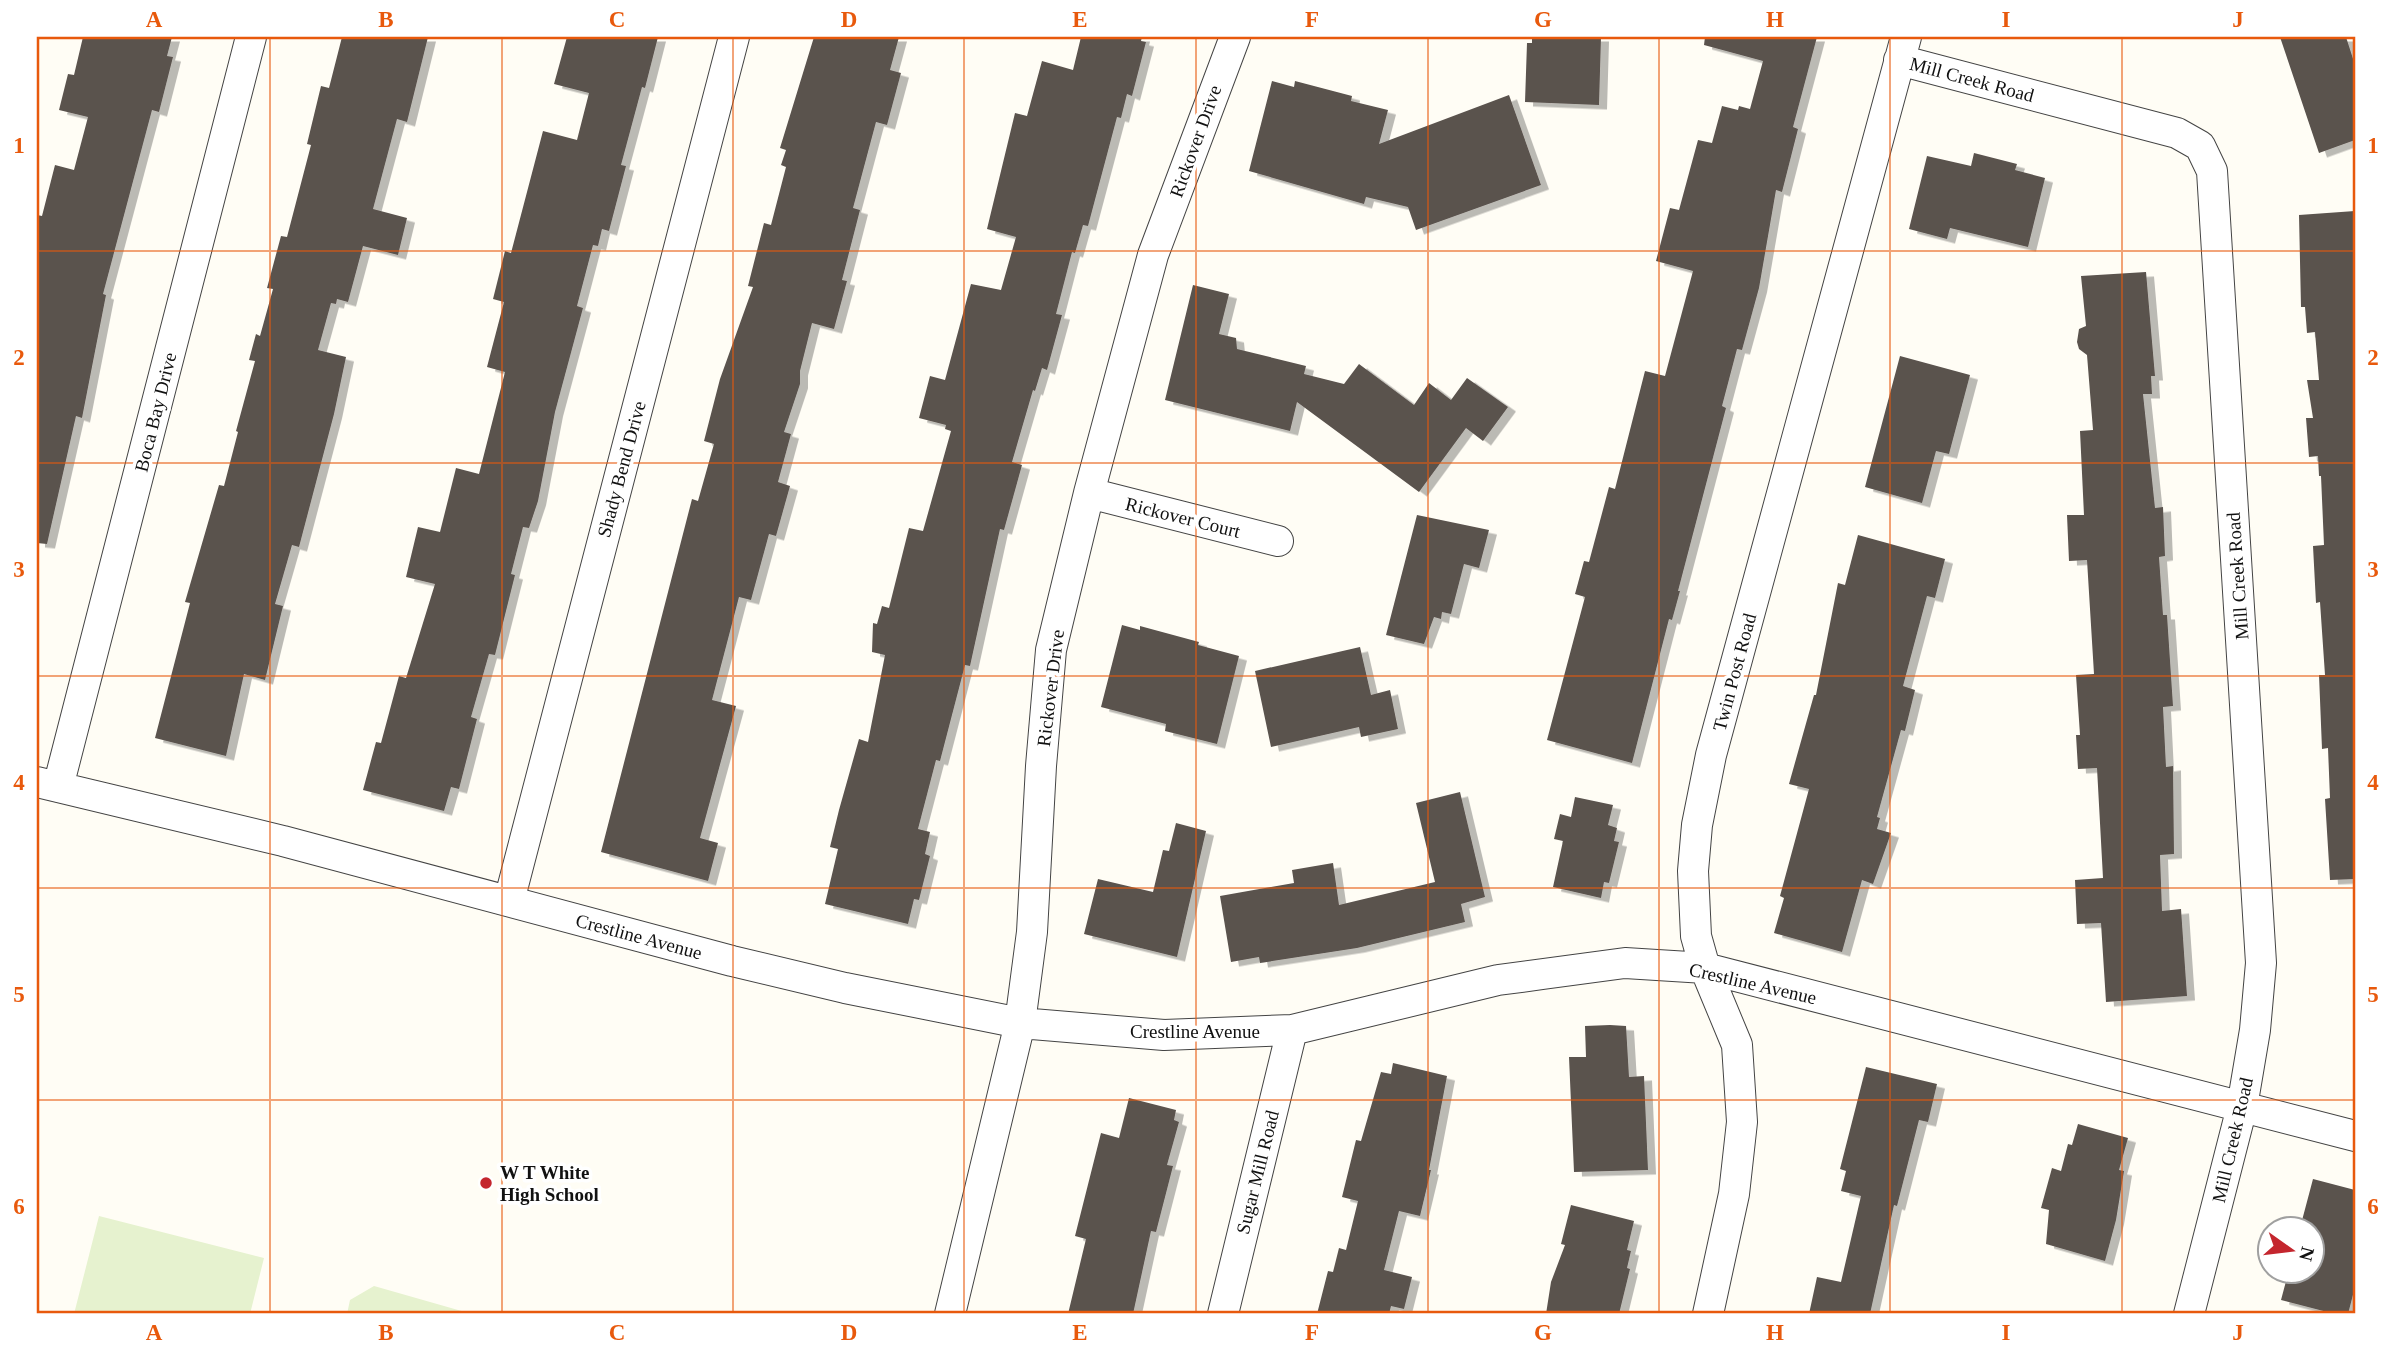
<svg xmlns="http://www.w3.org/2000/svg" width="2392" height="1351" viewBox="0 0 2392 1351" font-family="Georgia,serif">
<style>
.pitch{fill:#e6f2cf}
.building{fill:#5a524d;filter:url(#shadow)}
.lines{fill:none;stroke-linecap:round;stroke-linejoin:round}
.minor-casing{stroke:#444;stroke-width:32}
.minor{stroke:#fff;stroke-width:30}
.grid{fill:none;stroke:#e8590c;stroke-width:2;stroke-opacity:0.55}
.poi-dot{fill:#c4262e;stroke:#fff;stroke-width:2.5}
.labels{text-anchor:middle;stroke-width:7;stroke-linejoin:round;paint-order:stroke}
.street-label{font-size:19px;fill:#111;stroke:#fff}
.poi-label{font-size:19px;font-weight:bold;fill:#111;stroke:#fff;text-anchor:start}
.neatline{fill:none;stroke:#e8590c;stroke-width:2.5}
.grid-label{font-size:23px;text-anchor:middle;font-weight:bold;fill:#e8590c}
</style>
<defs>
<filter id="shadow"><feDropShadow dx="8" dy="4.5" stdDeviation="0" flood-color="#0004"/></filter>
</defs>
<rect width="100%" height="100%" fill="#fffdf5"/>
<path class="pitch" d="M99,1216l165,42 -14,56h-176z
M374,1286l98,28h-125l3,-14z"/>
<path class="building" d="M83,37h89l-5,19 6,1 -14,55 -7,-2 -49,184 3,1 -24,123 -6,-2 -29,128 -10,-1v-328l5,1 13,-51 19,5 14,-53 -29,-7 9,-36 6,1z
M342,37h86l-21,85 -10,-3 -24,90 34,9 -9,37 -35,-9 -15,56 -11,-3 -1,5 -5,-1 -13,47 28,7 -12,57 -35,133 -7,-2 -17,59 8,2 -18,74 -21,-6 -18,82 -71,-18 35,-135 -5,-1 34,-117 5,1 14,-54 -2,-1 19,-70 -6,-1 7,-26 4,2 13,-47 -6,-1 14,-52 6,1 24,-92 -4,-1 14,-58 8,2z
M567,37h91l-13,51 -3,-1 -21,78 5,1 -17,65 -7,-2 -4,17 -5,-1 -16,61 6,2 -28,104 -17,89 -9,27 -6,-1 -12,47 4,1 -20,80 -6,-1 -18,63 6,2 -18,70 -8,-2 -7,24 -81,-21 13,-48 5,1 18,-67 7,2 29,-94 -29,-7 12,-50 22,5 16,-64 23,6 26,-102 -18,-5 17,-65 -11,-3 12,-48 6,2 32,-122 34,9 12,-47 -35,-9z
M814,37h85l-9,33 11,3 -14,52 -11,-3 -23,86 7,2 -18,70 5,1 -13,48 -22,-6 -12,48v13l-16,48 7,2 -13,48 12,4 -14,50 -7,-2 -18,66 -12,-3 -27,103 24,6 -36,132 18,5 -10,38 -107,-29 91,-353 6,2 16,-57 -10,-3 16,-62 33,-92 -5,-1 16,-63 7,2 15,-58 -5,-2 5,-15 -6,-2z
M1081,37h61l-1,4 5,1 -14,54 -5,-2 -6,24 -4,-1 -29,109 -5,-1 -8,28 -3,-1 -16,62 6,1 -15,55 -5,-2 -7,23 -2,-1 -21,72 10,3 -18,65 -4,-1 -30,137 -5,-1 -25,96 -4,-1 -18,69 12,3 -5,22 5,2 -11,44 -5,-1 -6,25 -83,-20 13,-55 -8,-2 9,-37 20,-71 9,3 17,-87 -13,-3 1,-29 4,1 5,-18 7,2 20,-80 14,3 28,-100 -6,-2 1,-4 -27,-7 11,-42 15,4 26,-96 30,6 15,-53 -29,-8 28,-116 12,3 15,-55 31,9z
M1532,37h69l-2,68 -74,-3 2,-59h5z
M1705,37h112l-24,90 5,2 -16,63 -6,-2 -17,98 -17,62 -5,-1 -15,57 4,2 -48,183h2l-8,29 -3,-1 -37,144 -85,-23 38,-143 -10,-3 9,-33 5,1 20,-75 6,2 30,-118 20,5 28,-105 -37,-10 14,-53 9,2 19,-70 14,3 10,-37 16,4 1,-4 11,3 13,-48 -59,-16z
M2280,37h66l9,28v75l-36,13z
M1272,81l22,6 1,-6 57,15 -1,5 37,9 -9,34 130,-49 32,90 -125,45 -8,-23 -42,-10 -2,7 -115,-33z
M1974,153l43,11 -2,6 30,8 -17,69 -78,-19 -3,11 -38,-10 18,-73 44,10z
M2355,211v668l-25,1 -5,-81 5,-1 -2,-50 -6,1 -3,-74h6l-5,-73 -4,1 -3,-57 11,-1 -3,-69h-2l-1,-20 -9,1 -3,-39h7l-6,-38h12l-4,-48 -8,1 -2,-26h-4l-2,-92z
M2146,272l9,104h-4l1,18h-9l12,114 8,-1 2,49 -6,1 4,58h4l6,91 -10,1 3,60 7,-1 1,88 -14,1 2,56 19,-2 6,87 -81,6 -5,-79 -24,1 -2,-44 28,-2 -6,-110 -19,1 -2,-34h4l-4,-60 18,-1 -7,-114 -18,1 -2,-46h17l-4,-84 13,-1 -6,-75 -8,-6 -2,-7 2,-13 7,-3 -5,-50z
M1193,285l36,9 -10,40 17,4 1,11 69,17 -2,8 40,10 15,-20 55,41 15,-22 22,17 16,-22 41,29 -25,34 -17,-13 -47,64 -122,-90 -7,29 -125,-31z
M1900,356l70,19 -21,79 -13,-3 -14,52 -57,-16z
M1417,515l72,15 -10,38 -15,-4 -13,50 -9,-2 -1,7 -7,-2 -10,27 -38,-9z
M1858,535l87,24 -10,39 -8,-2 -24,90 12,4 -10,41 -4,-1 -24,87 3,1 -3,11 14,4 -18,51 -11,-4 -20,72 -68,-19 10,-35 -4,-2 29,-107 -20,-5 25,-89h2l22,-112 7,2z
M1122,625l18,5v-4l59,16 -1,3 41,11 -22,88 -52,-13 1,-7 -65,-17z
M1360,647l11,48 19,-5 8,39 -37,8 -2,-10 -88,20 -16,-76z
M1460,792l25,105 -24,7 4,18 -108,26 -97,15 -1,-6 -28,5 -11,-66 74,-13 -2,-13 41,-7 6,42 96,-23 -19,-79z
M1575,797l38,8 -5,20 9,3 -3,13 5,1 -10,41 -5,-1 -3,16 -48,-11 10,-46 -9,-2 6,-25 11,3z
M1176,823l30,8 -29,126 -93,-23 14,-55 55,13 10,-42 6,1z
M1610,1025l16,1 3,51 15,-1 4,94 -74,2 -5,-115h17l-1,-31z
M1393,1063l54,13 -18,94h2l-11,46 -21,-5 -15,59 28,7 -8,32 -13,-3 -2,8h-72l11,-43 5,1 6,-24 7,2 12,-49 -16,-4 14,-57 5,1 20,-69 10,2z
M1866,1067l71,17 -9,38 -9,-2 -22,86 -3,-1 -24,109h-61l8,-37 24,5 20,-86 -20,-5 5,-20 -6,-2z
M1129,1098l47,12 -2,10 5,2 -12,43 6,1 -17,66 -5,-1 -18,83h-65l18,-75 -11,-3 26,-103 18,5z
M2078,1124l50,14 -9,32 5,1 -8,49 -11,41 -59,-17 3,-34 -8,-2 11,-40 9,3 7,-27 4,1z
M2313,1179l42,11v97l-7,27h-13l-54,-14 8,-30h23v-42h-12z
M1571,1205l63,16 -7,29 4,1 -4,17 3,1 -11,45h-73l5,-32 14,-37 -4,-1z"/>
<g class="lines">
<defs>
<path id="minor" d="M1899,60l278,73 23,13 12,25 49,792 -6,67 -13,77 -53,207
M1089,493l189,48
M37,782l246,59 449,120 113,27 175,35 144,12 128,-5 206,-50 45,-6 82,-11 80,5 650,168
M58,787l193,-750
M509,901l225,-864
M950,1314l70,-291 12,-91 9,-166 10,-116 38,-157 64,-238 82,-218
M1223,1314l69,-284
M1708,1314l26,-120 8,-72 -5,-77 -32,-77 -9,-32 -3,-65 4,-46 14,-70 195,-718"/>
</defs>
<use href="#minor" class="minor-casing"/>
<use href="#minor" class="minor"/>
</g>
<path class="grid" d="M270,37v1277M502,37v1277M733,37v1277M964,37v1277M1196,37v1277M1428,37v1277M1659,37v1277M1890,37v1277M2122,37v1277M37,251h2318M37,463h2318M37,676h2318M37,888h2318M37,1100h2318"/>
<circle class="poi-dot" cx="486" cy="1183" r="7"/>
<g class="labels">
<g class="street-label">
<text transform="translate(1972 79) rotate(15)" y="7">Mill Creek Road</text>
<text transform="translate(1195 141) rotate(-70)" y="7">Rickover Drive</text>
<text transform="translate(155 412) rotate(-76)" y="7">Boca Bay Drive</text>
<text transform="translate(621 469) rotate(-75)" y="7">Shady Bend Drive</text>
<text transform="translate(1183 517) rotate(14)" y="7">Rickover Court</text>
<text transform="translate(2237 576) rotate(-94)" y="7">Mill Creek Road</text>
<text transform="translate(1734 672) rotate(-75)" y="7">Twin Post Road</text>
<text transform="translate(1050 688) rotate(-83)" y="7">Rickover Drive</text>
<text transform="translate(639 936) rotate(15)" y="7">Crestline Avenue</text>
<text transform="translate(1753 983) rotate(13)" y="7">Crestline Avenue</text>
<text x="1195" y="1038">Crestline Avenue</text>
<text transform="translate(2232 1140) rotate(-77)" y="7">Mill Creek Road</text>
<text transform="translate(1257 1172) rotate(-76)" y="7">Sugar Mill Road</text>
</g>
<g class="poi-label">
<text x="500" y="1179">W T White<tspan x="500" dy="22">High School</tspan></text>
</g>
</g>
<rect width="2392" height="1351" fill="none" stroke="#ffffff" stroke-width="77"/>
<g transform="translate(2291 1250) rotate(104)"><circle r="33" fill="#ffffff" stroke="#a0a0a0" stroke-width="2"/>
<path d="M0-5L12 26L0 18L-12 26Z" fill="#c4262e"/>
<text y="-10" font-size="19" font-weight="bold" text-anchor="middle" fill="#111111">N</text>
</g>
<rect x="38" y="38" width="2316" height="1274" class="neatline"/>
<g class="grid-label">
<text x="154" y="27">A</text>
<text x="386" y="27">B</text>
<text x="617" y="27">C</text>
<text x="849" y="27">D</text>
<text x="1080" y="27">E</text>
<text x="1312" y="27">F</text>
<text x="1543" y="27">G</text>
<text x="1775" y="27">H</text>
<text x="2006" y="27">I</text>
<text x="2238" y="27">J</text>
<text x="19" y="153">1</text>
<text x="2373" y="153">1</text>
<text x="19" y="365">2</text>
<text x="2373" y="365">2</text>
<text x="19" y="577">3</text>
<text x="2373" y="577">3</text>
<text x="19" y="790">4</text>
<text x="2373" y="790">4</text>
<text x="19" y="1002">5</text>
<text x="2373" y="1002">5</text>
<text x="19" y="1214">6</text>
<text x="2373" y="1214">6</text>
<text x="154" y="1340">A</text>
<text x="386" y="1340">B</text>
<text x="617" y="1340">C</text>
<text x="849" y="1340">D</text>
<text x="1080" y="1340">E</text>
<text x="1312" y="1340">F</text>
<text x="1543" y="1340">G</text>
<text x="1775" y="1340">H</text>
<text x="2006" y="1340">I</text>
<text x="2238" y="1340">J</text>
</g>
</svg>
